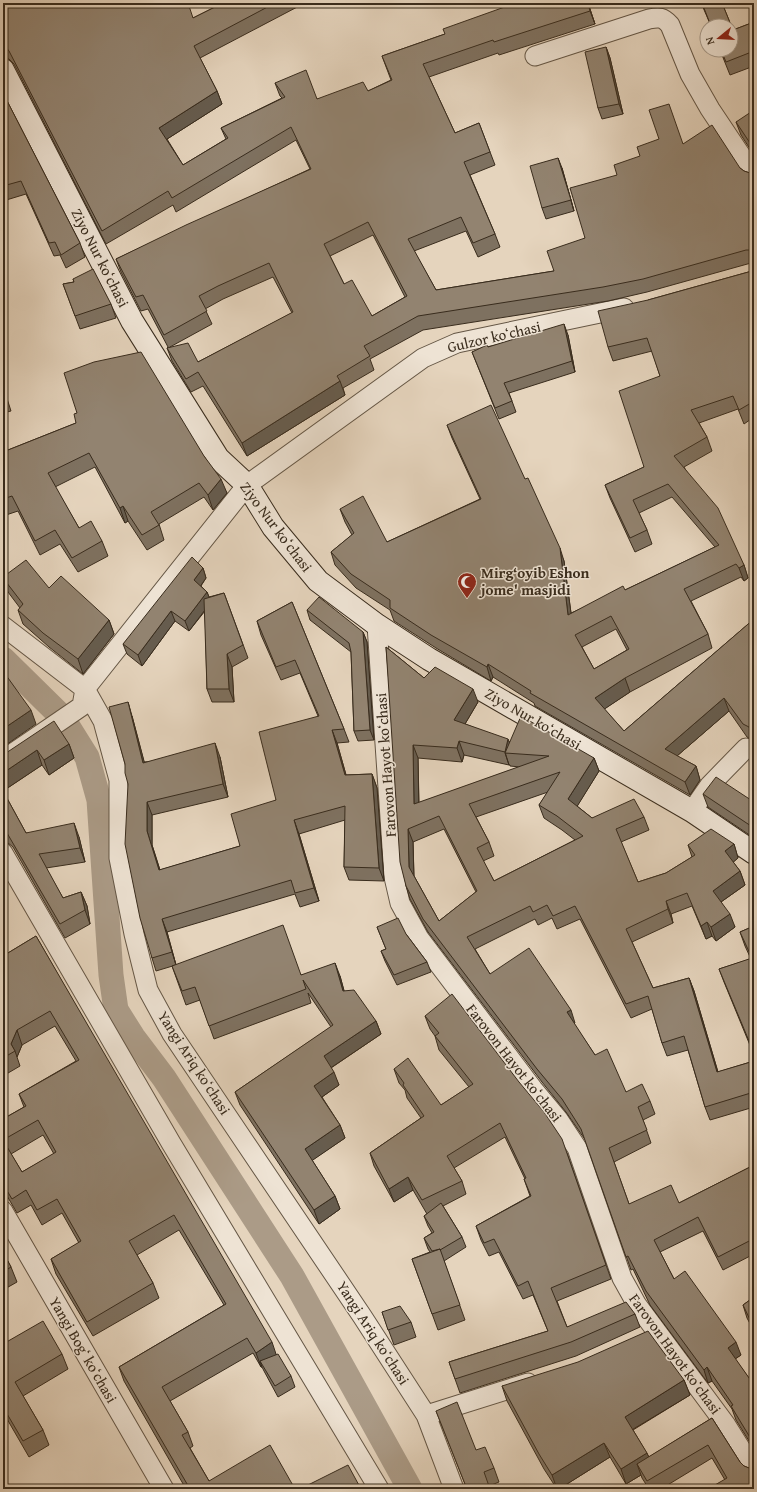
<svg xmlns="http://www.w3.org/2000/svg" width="757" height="1492" viewBox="0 0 757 1492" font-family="'Gentium Book Plus',serif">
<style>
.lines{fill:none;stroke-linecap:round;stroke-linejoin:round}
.canal{stroke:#ab9b87;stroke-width:25}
.street-casing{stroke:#645645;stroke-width:21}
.secondary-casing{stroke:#392c1d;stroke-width:24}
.street{stroke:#eee3d4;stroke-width:19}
.secondary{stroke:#eee3d4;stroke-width:22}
.wall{fill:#7e7160;stroke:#392c1d;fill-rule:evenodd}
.shaded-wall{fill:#665c4e;stroke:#392c1d}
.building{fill:#928370;stroke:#392c1d;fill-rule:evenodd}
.labels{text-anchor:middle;stroke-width:3;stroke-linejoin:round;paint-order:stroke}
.street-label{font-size:15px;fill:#392c1d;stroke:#eee3d4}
.poi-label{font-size:15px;font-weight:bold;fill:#392c1d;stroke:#eee3d4;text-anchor:start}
</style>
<rect width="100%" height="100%" fill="#e5d4bd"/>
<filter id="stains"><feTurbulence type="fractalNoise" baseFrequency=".005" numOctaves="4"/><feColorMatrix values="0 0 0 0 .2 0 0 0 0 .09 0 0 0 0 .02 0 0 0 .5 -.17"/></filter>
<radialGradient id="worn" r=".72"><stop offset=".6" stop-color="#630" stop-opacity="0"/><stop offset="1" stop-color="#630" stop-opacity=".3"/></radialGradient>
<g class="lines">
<path class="canal" d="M3,659l59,58 25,40 12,43 12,175 5,35 17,27 31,41 128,198 118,213"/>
<defs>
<path id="street" d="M535,56l114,-37c10,-2 14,-2 21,6l20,49 20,35 44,66
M377,625l17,252 6,26 19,35 114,151 25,30 19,29 45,130 15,27 89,120 28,45
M3,626l82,63 18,32 16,59v78l15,76 14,56 24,44 190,282 64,99 28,74
M3,760l79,-54 3,-17 162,-204 176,-127 34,-15 167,-35
M692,811l18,-26 36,-37
M3,853l168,290 208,346
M3,1211l161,278
M433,1413l95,-30"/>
<path id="secondary" d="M3,70l129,251 86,137 29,27 26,42 45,54 59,44 52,34 263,152 62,42"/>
</defs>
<use href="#street" class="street-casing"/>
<use href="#secondary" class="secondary-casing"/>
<use href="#street" class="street"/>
<use href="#secondary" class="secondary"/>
</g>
<path class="wall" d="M3,3l190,15 30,-15h77l1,2 -101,53 17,33 5,13 -55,35 16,26 43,-26 -5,-11 61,-30 -2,-2 -5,-13 42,16 51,-8 23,-11 -9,-24 63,-22 67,-30v-1h76l7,21 -96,31 -1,-2 -69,24 26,56 24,-10 16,42 -25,10 25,59 5,13 -22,10 -12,-26 -52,20 22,39 118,-19 31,-33 32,-63 66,-31 57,24 4,3 6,2 4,-2v92h-3l-104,29 -39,9 -185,29 -53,29 4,11 -31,18 2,7 -98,61 -44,-70 -12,6 -19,-31 -5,-13 1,-1 -20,-38 -7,2 -20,-39 -5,-13 194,-90 -14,-29 -120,72 -3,-7 -67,39 -92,-180 -5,-5 -6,-1zM373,235l32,62 -33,19 -28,-32 -14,-28zM273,277l19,36 -94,49 -28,-15 42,-23 -7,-15 18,-10z
M361,3h13l-5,2h-7z
M696,3h26l11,27 21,-8v44l-24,9 -10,-25h11v-24h-20l-9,-21 -4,2z
M606,47l4,11 13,56 -21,5 -4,-11z
M3,93l77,150 5,14 -19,11 -6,-13 -6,1 -28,-62 -23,7z
M754,117v38l-13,-20 -5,-13z
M562,168l12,43 -28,8 -4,-11z
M754,270v147l-10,7 -6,-15 -39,14 8,14 5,14 -28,16 60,98 4,13 -4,3 -3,-4 -50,24 17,33 4,14 -82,44 -26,17 20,22 130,-112 -2,-4 2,-2v128l-7,-4 -18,-26 -52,45 19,10 4,14 -10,15 -155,-89 -1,-3 -41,-26 -2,4 -55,-33 -42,-27 -4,-11 -34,-22 -21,-23 -4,-13 21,-17 -7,-13 -5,-13 47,33 93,-43 -28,-61 -5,-13 78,54 39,82 7,52 54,-23 90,-43 -43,-50 -33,16 8,17 5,14 -17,8 -25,-54 -5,-13 39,-18 16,-91 -8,-25 -39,10 -5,-14 40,-47 104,-29zM616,629l11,21 -33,19 -12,-22z
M73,279l38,25 5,14 -36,11 -17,-45 11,-2z
M568,335l7,37 -66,21 7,19 -17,7 -27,-67 16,-5z
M3,386l8,25 -8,2z
M76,423l128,33 23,37 -14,17 -9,-13 -45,27 5,16 -17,10 -19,-29 -3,2 -30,-56 -40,20 24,41 23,13 6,15 -30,16 -18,-28 -20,11 -22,-44 -15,5v-64z
M203,568l3,10 -5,8 6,6 2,5 15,-4 24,65 -16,9 2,35h-22l-5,-13 -2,-78 -16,20 -14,-10 -33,45 -15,-12 -4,-10z
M3,577l46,11 60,32 5,14 -31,40 -34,-27 -26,-23 -5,-14 2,-2 -12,-16 -5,-13z
M292,602l52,127 5,13 -12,1 9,32 26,-1 5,14 7,93 -35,-1 -5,-13 1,-47 -46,14 20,67 -19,6 -5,-13 -128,38 9,33 125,10 39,1 4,15 32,30 5,13 -50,34 8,17 -17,12 18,28 5,13 -33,22 23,36 5,13 -21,15 -79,-119 -5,-13 96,-65 -23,-34 3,10 -97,36 -14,-39 -14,5 -14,-39 4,-1 -20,6 -4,-13 -24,-174 4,-68 12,46 76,-5 8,40 -76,18v30l8,25 80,-24 36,-46 42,-84 -18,-43 -19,7 -20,-45 -4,-14z
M307,610l56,22 4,10 7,98 -16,1 -4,-10 -3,-79 -41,-32z
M386,647l38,31 54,24 -13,22 45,18 84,16 5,13 -22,35 15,12 52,-1 5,13 -28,12 17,40 28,-9 26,-16 -4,-12 46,-1 4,14 -5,4 7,9 5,14 -24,17 14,25 -19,14 -4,-5 -6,3 -14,-33 -21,8 2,9 -41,19 21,46 36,-10 5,13 24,81 36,-11v46l-44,13 -5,-13 -17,-57 -21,6 -5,-13 -10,-34 -21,9 -51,-99 -23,10 -5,-11 -14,7 -3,-6 -60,30 15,25 85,49 -1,1 21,31 31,37 24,9 5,13 -12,6 8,23 -37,19 15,42 50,-1 75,-38v89l-31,16 -20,-39 -43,21 14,27 67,76 -6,4 19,26v64l-18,-29 -4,-11 -20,-28 -4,2 -58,-78 -17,-36 -2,1 -45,-129 -20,-29 -24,-30 -114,-150 -18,-33 -4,-13zM464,755l45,10h1v1l10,1 -101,36 -1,-45 44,4zM548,792l-9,13 5,13 18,12 13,10 -81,41 -11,-20 11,-5 -5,-14 -13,-25zM444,829l32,63 -37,29 -25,-45 -1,-34z
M69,744l5,14 -25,17 -7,-10 -39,26v-36z
M3,791l23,42 53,4 6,25 -39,6 17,30 18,-6 6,14 3,18 -25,14 -52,-91 -5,-4 -5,-1z
M703,794l51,8v36l-46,-31z
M754,926v129l-30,-73 -5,-13 32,-10 -6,-13 -5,-14z
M377,927l29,7 21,28 4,10 -34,13 -12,-24 -4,-10 5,-2z
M36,936l240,419 15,21 4,11 -17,10 -14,-26 -2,-4h-1l-8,-14 -83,48 18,31 5,14 -3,2 19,33 86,8h-109l-62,-108 -5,-14 105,-62 -45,-75 -42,25 16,28 6,15 -66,38 -37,-62 -5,-15 28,-16 -17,-30 -20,12 -11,-20 -14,8 -14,-24v-70l21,-12 -5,-13 57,-33 -21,-35 -33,19 -5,12 3,9 -17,10v-120zM43,1135l11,19 -32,18 -11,-18z
M425,1016l142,137 44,126 -54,22 10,26 68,-13 5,13 -64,29 -116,37 -11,-31 99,-31 -15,-36 -10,4 -24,-47 -10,4 -8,-16 -5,-14 54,-30 -6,-17h1l-20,-42 -51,31 8,13 4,13 -23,12 19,31 4,10 -22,14 21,59 -27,10 -26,-71 18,-7 -2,-3 -4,-11 8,-5 -4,-7 -4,-10 3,-2 -14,-24 -19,12 -20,-36 -4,-13 51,-35 -14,-20 -2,-8 -6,-7 -5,-14 47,36 28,-18 -30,-37 -4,-14 -5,-7z
M3,1252l8,15 6,15 -14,8z
M754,1297v34l-7,-13 -4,-13z
M382,1312l29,10 5,15 -22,8z
M3,1344l59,10 6,15 -45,27 20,34 6,15 -20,12 -26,-45z
M684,1380l6,15 -57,35 16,27 63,-39 28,44 4,4 5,2 -24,12 -13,-22 -51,31h-12l-7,-11 -1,-3 -15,9 -16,-27 -51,32h-2l-13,-20 -37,-68 -5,-15z
M436,1411l58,57 5,14 -10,4 1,3h-23z"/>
<path class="shaded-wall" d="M588,3l7,21 -5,-13z
M606,47l4,11 13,56 -4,-10z
M217,91l5,13 -58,37 -5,-13z
M558,158l4,10 12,43 -3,-11z
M564,324l4,11 7,37 -3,-11z
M340,381l5,14 -98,61 -5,-13z
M221,479l6,14 -14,17 -5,-15z
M123,506l5,15 -3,2 -5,-15z
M560,548l4,13 9,67 -5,-13z
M744,565l4,13 -4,3 -5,-13z
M203,568l3,10 -9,13 -3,-11z
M207,592l4,10 -22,29 -4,-10z
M171,611l4,10 -33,45 -4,-11z
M109,620l5,14 -31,40 -5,-15z
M363,632l4,10 7,98 -4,-10z
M227,654l5,13 2,35 -5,-13z
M488,664l5,13 -2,4 -4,-14z
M625,678l5,14 -30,20 -5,-14z
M473,689l5,13 -19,32 -5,-14z
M724,698l5,13 -59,51 -5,-13z
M128,702l4,14 16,60 -5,-13z
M31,710l5,14 -33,23v-18z
M332,730l5,13 13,46 -5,-14z
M754,732v8l-2,-6z
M508,739l5,13 -8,1 4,12 -4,-13z
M459,741l5,14 -2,7 -5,-14z
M215,743l5,14 8,40 -5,-13z
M69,744l5,14 -25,17 -5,-15z
M413,745l5,13 1,60 -5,-14z
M37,750l5,15 -39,26v-18z
M594,758l5,13 -26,42 -5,-14z
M696,766l4,14 -10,15 -5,-13z
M372,774l5,14 7,93 -5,-13z
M147,802l5,13v30l12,38 -5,-13 -12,-39z
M294,820l5,14 20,67 -5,-13z
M74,823l5,14 6,25 -5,-14z
M408,829l5,13 1,39 -5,-14z
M734,844l4,14 -8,7 -5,-14z
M740,871l5,14 -27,19 -5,-13z
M81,892l6,14 3,18 -5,-14z
M666,901l5,13 2,9 -5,-14z
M730,914l5,13 -19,14 -5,-14z
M162,919l5,13 9,33 -4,-13z
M707,922l5,14 -6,3 -5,-13z
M335,963l5,13 8,29 -5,-14z
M689,978l5,13 28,95 -5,-14z
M571,1010l4,13 -3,3 -5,-14z
M376,1021l5,13 -52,35 -5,-13z
M17,1030l5,15 -5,12 -2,-6 -4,-7z
M334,1072l5,13 -20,14 -5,-13z
M340,1125l5,13 -35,24 -5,-13z
M408,1177l5,13 -19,12 -5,-13z
M335,1196l5,13 -21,15 -5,-14z
M272,1342l5,15 -17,4 2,6h-1l-5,-14z
M736,1342l5,13 -9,6 -4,-13z
M707,1367l5,14 -4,2 -4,-13z
M684,1380l6,15 -60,36 -5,-14z
M604,1443l6,14 -51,32h-2l-5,-14z
M647,1453l6,14 -16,-3 4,11 -15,9 -5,-15z"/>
<path class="building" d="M3,3h185l5,15 30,-15h52l-81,43 23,45 -58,37 24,37 45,-27 -7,-10 64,-31 -10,-14 31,-13 11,29 46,-17 5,9 24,-11 -10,-24 63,-22 -2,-5 70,-25 -1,-1h76l2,8 -96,31 -1,-2 -70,24 32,69 24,-10 11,29 -26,10 31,72 -22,9 -12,-26 -53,22 28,51 118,-19 -7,-20 38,-13 -15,-50 47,-13 -3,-10 26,-9 -3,-9 22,-8 -10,-29 20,-6 14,40 29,-19 28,43 4,3 6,2 4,-2v80l-2,-1h-6l-103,29 -40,8 -185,29 -54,30 6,10 -33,20 3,5 -98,62 -44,-71 -12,7 -19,-31 21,-5 10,19 95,-50 -24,-49 -51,23 -19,10 8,15 -43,24 -21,-40 -7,2 -20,-38 70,-34 125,-56 -20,-42 -119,71 -4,-7 -66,40 -93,-180 -4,-5h-2zM368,222l39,74 -35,20 -20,-36 -8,4 -20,-40z
M702,3h20l11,27 21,-8v29l-28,11 -5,-12h10v-24h-20z
M606,47l13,57 -21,4 -13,-56z
M3,93l77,150 -19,12 -6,-13 -6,1 -28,-62 -18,5z
M751,112l3,5v32l-18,-27z
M558,158l13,42 -29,8 -12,-42z
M93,269l18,35 -36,12 -12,-32 11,-2 -1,-3z
M754,270v137l-3,-4 -12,7 -6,-14 -42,14 16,27 -33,19 44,52 26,57 -5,3 -3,-4 -52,25 24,45 -83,44 -30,20 29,33 130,-112v113l-2,2 -3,-7 -6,-3 -19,-26 -59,51 31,17 -11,16 -155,-89 1,-2 -43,-27 -1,3 -56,-32 -41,-27v-8l-39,-26 -20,-22 23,-19 -14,-24 23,-13 24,46 94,-43 -34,-74 44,-20 34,74 3,-1 32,70 8,67 55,-29 2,4 94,-45 -51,-61 -35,16 14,30 -17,8 -25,-53 39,-18 -25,-76 41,-15 -13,-38 -39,9 -10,-36 50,-11 104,-29zM611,616l18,33 -35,20 -19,-34z
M564,324l8,37 -68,22 8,18 -17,7 -23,-56 15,-7 1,2z
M141,352l63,104 17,23 -13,16 -9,-12 -48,29 8,13 -17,10 -19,-29 -3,2 -31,-55 -41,20 31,55 12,-7 11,20 -30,17 -17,-28 -20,11 -23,-45 -9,3v-47l73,-29 -2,-9 3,-1 -13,-40 30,-11z
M3,387l3,9 -3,1z
M192,557l11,11 -9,12 13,12 -22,29 -14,-10 -33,44 -15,-11z
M26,560l23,28 12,-12 48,44 -31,39 -35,-26 -25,-23 5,-6 -20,-26v-1z
M224,593l19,52 -16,9 2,35h-22l-3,-90z
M319,597l44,35 7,98 -16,1 -3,-79 -2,-9 -42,-33z
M292,602l52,127 -12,1 13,45 27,-1 7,94 -35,-1 1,-61 -51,14 20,68 -19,5 -4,-13 -129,39 10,33 -20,6 -12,-40 -15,-74 3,-60 -3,-11v-9l-16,-57 19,-5 15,61 72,-20 8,41 -76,18v29l12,39 81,-24 -9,-32 45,-14 -17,-68 60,-16 -24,-56 -19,7 -19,-46z
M386,647l38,31 11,-11 38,22 -19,31 54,19 -3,13 -46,-11 -2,7 -44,-3 1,59 135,-48 -44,-3 16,-37 73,42 -26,41 24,19 42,-19 10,18 -28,12 22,53 28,-9 29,-18 -7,-10 23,-16 23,15 -9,7 15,20 -27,20 17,23 -19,13 -4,-5 -6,4 -14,-33 -21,8 2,8 -42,20 27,59 36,-10 28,94 37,-11v31l-49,15 -21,-71 -22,7 -14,-47 -22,8 -51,-98 -22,10 -6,-11 -14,7 -3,-6 -63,31 23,37 39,-26 42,62 -4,2 28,43 12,-6 19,43 16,-8 8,17 -12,6 9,23 -38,18 20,56 42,-19 8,18 75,-38v75l-1,-1 -35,18 -20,-40 -44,23 20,39 11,-8 51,71 -8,6 26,37v59l-23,-38 2,-1 -26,-38 -3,3 -58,-79 -18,-35 -2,1 -45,-128 -19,-30 -25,-30 -114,-150 -17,-33 -6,-24zM560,772l-21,33 18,11 26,20 -89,45 -17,-33 12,-6 -20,-38zM439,816l38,75 -38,30 -30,-54 -1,-38z
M3,671l28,39 -28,19z
M54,721l15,23 -25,16 -7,-10 -34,23v-18z
M716,777l38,25v26l-51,-34z
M3,791l23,42 48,-10 6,25 -41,6 24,44 18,-6 4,18 -25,14 -53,-91 -4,-4z
M398,918l8,16 21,28 -33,13 -13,-24 5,-2 -9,-22z
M283,925l18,50 34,-12 8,28 11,-1 22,31 -52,35 10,16 -20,14 26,39 -35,24 30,47 -21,14 -79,-118 98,-67 -30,-45 3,9 -97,37 -14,-39 -13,4 -10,-25z
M754,926v127l-35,-84 33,-11 -12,-26z
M36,936l236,406 -16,11 -9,-15 -85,49 26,45 -6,3 27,46 61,-36 25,44h-105l-71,-122 107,-63 -52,-89 -45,26 24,42 -66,39 -36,-63 30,-18 -24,-42 -20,11 -11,-20 -14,9 -9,-15v-65l23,-13 -7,-12 60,-34 -29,-49 -33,19 -6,14 4,7 -12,7v-102zM38,1120l18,32 -34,20 -19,-32z
M452,994l67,88 25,30 18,27 44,126 -55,23 16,39 59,-25 9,12 -64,28 -116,37 -6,-17 99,-31 -20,-50 -10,5 -24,-47 -10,4 -8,-17 55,-30 -7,-17 2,-1 -26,-55 -53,33 15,25 -40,19 -14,-23 -19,12 -19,-36 54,-37 -21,-31 1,-2 -10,-14 14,-11 33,47 32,-21 -38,-48 4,-3 -14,-17z
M441,1203l21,34 -22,13v-1l-8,2 -8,-13 10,-6 -10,-16z
M440,1249l20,56 -28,9 -20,-55z
M3,1252l8,15 -8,5z
M754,1297v31l-11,-23z
M400,1306l11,16 -23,8 -6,-18z
M43,1321l19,33 -47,28 28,48 -20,11 -20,-34v-63z
M648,1331l36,49 -59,37 22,36 -26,16 -17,-26 -52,32 -13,-21 -37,-68 76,-24z
M278,1354l13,22 -16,10 -15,-25z
M457,1402l19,48 9,-3 9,21 -10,4 6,17h-23l-31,-78z
M712,1418l28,44 4,4 5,2 5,-2v23h-46l19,-11 -19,-33 -61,36 -10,-17z
M348,1465l13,24h-61z"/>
<defs>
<symbol id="mosque-pin" viewBox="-11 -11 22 30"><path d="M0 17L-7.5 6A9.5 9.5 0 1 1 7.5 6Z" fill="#8f2418" stroke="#eee3d4"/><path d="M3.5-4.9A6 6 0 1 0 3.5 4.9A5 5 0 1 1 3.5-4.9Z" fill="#fff"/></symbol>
</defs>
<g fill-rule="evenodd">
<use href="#mosque-pin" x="456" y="571" width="22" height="30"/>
</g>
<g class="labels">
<g class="street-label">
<text transform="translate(100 258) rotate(63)" y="5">Ziyo Nur koʻchasi</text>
<text transform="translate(494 337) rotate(-13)" y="5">Gulzor koʻchasi</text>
<text transform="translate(276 527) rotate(53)" y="5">Ziyo Nur koʻchasi</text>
<text transform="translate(533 719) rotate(30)" y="5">Ziyo Nur koʻchasi</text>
<text transform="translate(386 765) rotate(-94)" y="5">Farovon Hayot koʻchasi</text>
<text transform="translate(194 1063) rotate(57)" y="5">Yangi Ariq koʻchasi</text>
<text transform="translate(514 1063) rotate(52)" y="5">Farovon Hayot koʻchasi</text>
<text transform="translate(373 1333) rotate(57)" y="5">Yangi Ariq koʻchasi</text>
<text transform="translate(83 1350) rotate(60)" y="5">Yangi Bogʻ koʻchasi</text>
<text transform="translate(675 1354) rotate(54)" y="5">Farovon Hayot koʻchasi</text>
</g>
<g class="poi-label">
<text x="481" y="578">Mirg‘oyib Eshon<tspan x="481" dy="17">jome' masjidi</tspan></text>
</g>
</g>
<rect width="757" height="1492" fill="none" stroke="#e5d4bd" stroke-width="16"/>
<rect x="4" y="4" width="749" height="1484" fill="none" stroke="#392c1d" stroke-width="2"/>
<rect x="8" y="8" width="741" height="1476" fill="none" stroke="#392c1d"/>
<g transform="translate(719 38) rotate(252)"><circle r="19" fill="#eee3d4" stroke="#a69a8b"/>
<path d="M0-3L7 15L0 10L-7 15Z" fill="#8f2418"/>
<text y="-6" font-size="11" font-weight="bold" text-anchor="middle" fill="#392c1d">N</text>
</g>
<rect width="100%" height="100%" filter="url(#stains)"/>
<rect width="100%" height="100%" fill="url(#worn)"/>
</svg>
